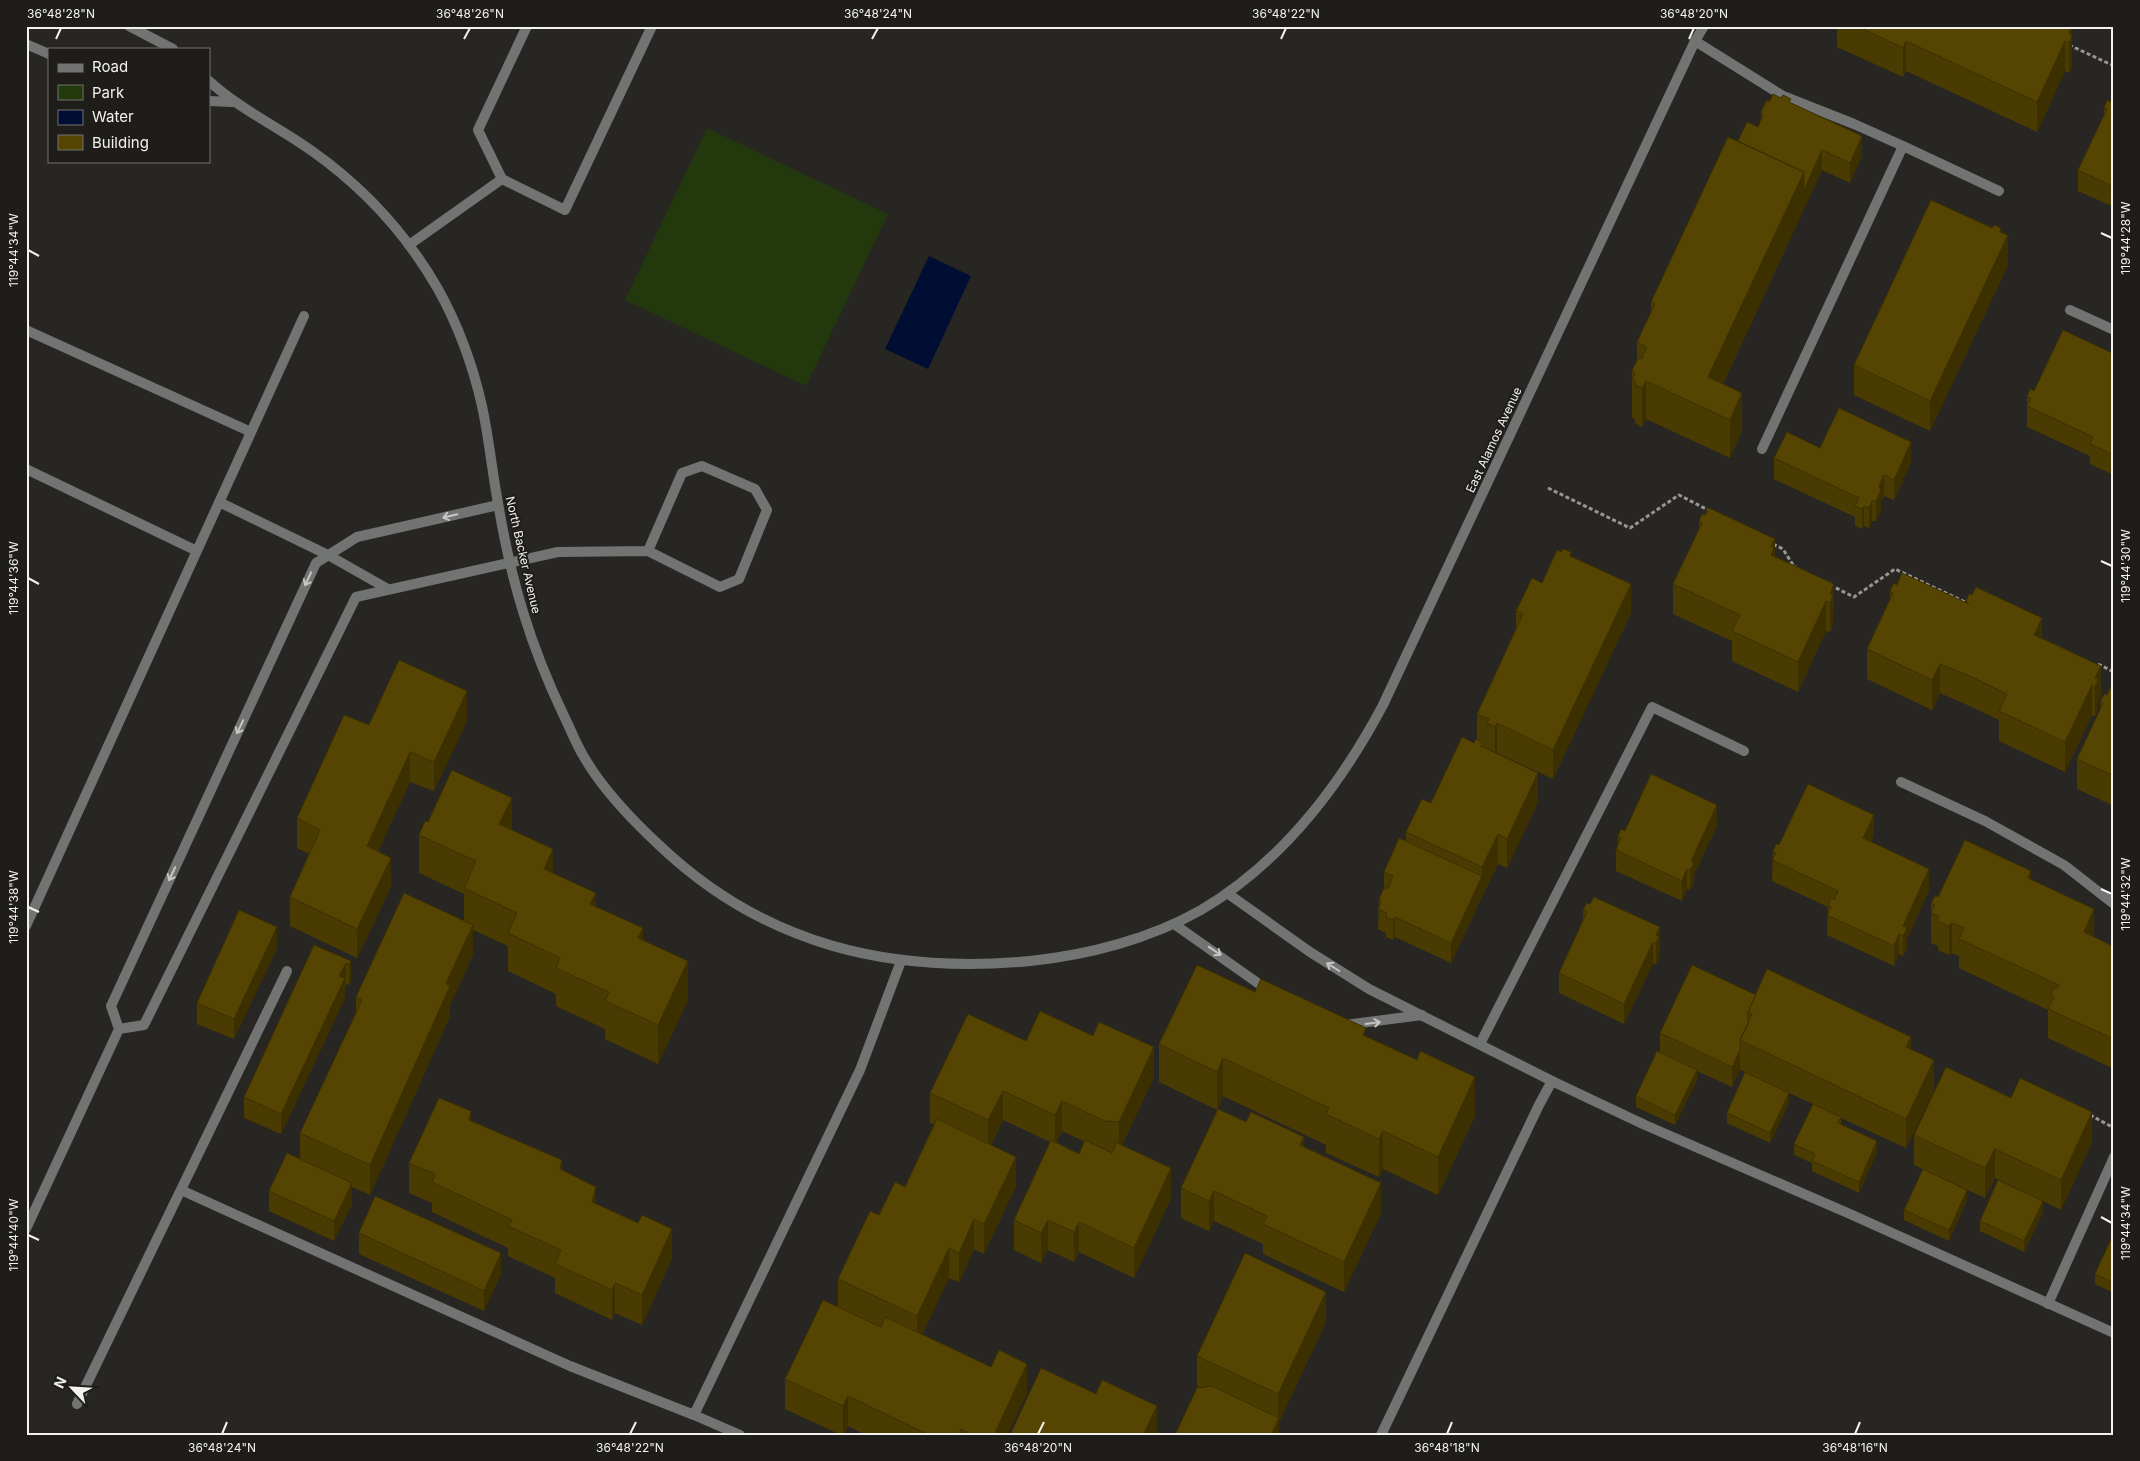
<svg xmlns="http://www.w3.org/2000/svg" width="2140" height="1461" viewBox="0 0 2140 1461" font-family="Inter,sans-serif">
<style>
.green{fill:#23380d}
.water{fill:#000e33}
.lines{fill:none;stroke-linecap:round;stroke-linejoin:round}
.path{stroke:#989693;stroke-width:3;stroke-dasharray:4 2.5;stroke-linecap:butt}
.lane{stroke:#727474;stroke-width:10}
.street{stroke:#727474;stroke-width:10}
.wall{fill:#4a3b02;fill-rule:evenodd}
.shaded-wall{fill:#3c3001}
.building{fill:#564502;stroke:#3c3001}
.oneway{stroke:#c6c6c4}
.ticks{fill:none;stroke:#f3f2ef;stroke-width:2}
.labels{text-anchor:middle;stroke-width:4;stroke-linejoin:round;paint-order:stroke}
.street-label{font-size:12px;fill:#f3f2ef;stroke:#1e1d19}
.neatline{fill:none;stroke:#f3f2ef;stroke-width:2}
.ticks-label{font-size:12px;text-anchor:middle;fill:#f3f2ef}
</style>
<rect width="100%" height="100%" fill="#282622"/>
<path class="green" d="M707,128l181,86 -82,172 -181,-86z"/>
<path class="water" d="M929,256l42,20 -43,93 -43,-20z"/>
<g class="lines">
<path class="path" d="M2069,45l45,21
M1548,488l82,40 49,-33 31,16
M1773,544l10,5 10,16 3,2
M1830,585l24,12 41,-28 72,34
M2098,664l16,8
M2090,1115l24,13"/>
<path class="lane" d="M527,26l-49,104 24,49 63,31 87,-184
M1695,41l88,55 71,28 49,22 -141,303
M1903,146l96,45
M409,245l93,-66
M2070,310l44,20
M26,330l225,102
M26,469l171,82
M219,502l109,53 60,34
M498,505l-141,32 -41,26 -205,443 8,23 25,-4 212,-428 202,-45 90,-1 34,-78 20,-7 53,23 12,21 -28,69 -19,8 -72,-36
M1901,782l84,39 79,44 50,39
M26,926l278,-610
M1480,1044l172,-337 92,44
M181,1190l389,176 124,49
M26,1229l93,-200
M2048,1304l66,-147
M77,1404l210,-433
M740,1435l-46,-20 166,-345 41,-109
M1381,1435l158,-330 13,-24 93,44 205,89 264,119"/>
<path class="street" d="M129,26l44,23
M26,44l23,10
M209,81c32,29 68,45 103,70 51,36 95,84 126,138 20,36 35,77 44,117 7,32 10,65 16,97 13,78 32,142 66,213 7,14 12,28 20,41 19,33 47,62 75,88 105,100 230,129 371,116 58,-6 120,-22 171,-51 80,-47 139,-124 182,-205l312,-664 9,-15
M209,101l23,1
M1227,893l83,59 59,37 183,92
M1174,924l95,67
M1345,1025l77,-10"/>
</g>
<path class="wall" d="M1837,26h235v39l-3,8 -4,-2 -28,61 -131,-61 -3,6 -66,-30z
M2114,94v113l-36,-16v-21l26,-54v-8l6,-6z
M1791,103l71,53 -12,27 -28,-13 -99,214 19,47 -12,27 -84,-39 -4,8 -7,-4v-4l-3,-1v-48l5,-10v-18l14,-30v-10l87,-161 20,-14 3,-7v-8z
M2001,232l7,33 -78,166 -76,-36v-30z
M2114,354v121l-24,-11v-8l-63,-29v-30l7,-6z
M1820,448l91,14 -17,38 -10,-4 -3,6v8l-5,11h-4l-3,7 -5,-2 -2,3 -7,-3v-9l-81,-38v-21z
M1699,521l135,63 -1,41 -3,7 -4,-1 -28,61 -66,-31v-20l-59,-27v-30l26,-55z
M1571,556l60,57 -78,166 -56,-26 41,49 -31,66 -9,-4 -16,33 -31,66 -56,-26 -2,3 -7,-3v-4l-8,-4 1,-30 5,-10v-17l22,-30v-10l25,-29 43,-60 3,-3v-26l39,-85v-18l26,-28z
M1897,585l69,18v-2l76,37 59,28v30l-3,5v8l-3,7 -3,-1 -27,57 -66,-31v-21l-25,-12 -34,-15 -8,17 -65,-31v-30l23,-50v-8z
M2114,684v122l-37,-17v-30l23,-50v-7l7,-7z
M467,721l-33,70 -24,-9 -32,69 13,36 -34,71 -67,-32v-29l19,-43 -12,-6v-30l72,-93z
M428,822l84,8 41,44 43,33 47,33 45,60 -30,64 -53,-25v-10l-49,-23v-12l-48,-23v-25l-35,-16v25l-23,50v11l-80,179 -18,-8v17l-18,37 -65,-30v-20l31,-32v-26l56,-120v-16l108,-76v-27l-45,-21v-38z
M1717,825l-23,50v8l-4,7 -3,-1 -5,12 -66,-30v-21l2,-4v-10l7,-5z
M1874,835l-3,7 58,48 -22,49v9l-4,8 -4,-2 -5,12 -67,-31 1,-28 -56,-26 1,-30 6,-6z
M2031,879l63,58 20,10v122l-66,-31v-28l-89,-42v-12l-7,-3 -3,2 -11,-5v-4l-7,-3v-40l7,-6z
M1590,904l70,23 -1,30 -3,7 -3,-1 -29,61 -65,-31v-20l24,-53v-10z
M314,945l37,16v20l-2,4 -3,-1 -1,2v12l-64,136 -37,-16v-21z
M277,948l-43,91 -37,-15v-21z
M1756,995l155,54 23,41 -28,58 -65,-30v7l36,27 -18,41 -47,-22v-8l-18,-8v-11l19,-40 -24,-11v10l-19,40 -43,-20v-10l18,-41 -5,-2 -8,17 -35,-16v9l-22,45 -39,-18v-11l24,-43v-20z
M1366,1036l109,80 -37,79 -55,-26 -4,8 -53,-24v-8l-103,-49 -6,14 -58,-28v-38z
M1026,1041l128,36 -32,68 49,53 -37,80 -55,-26 -5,10 -26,-12 -7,13 -27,-13v-30l36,-78 -47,-22 -12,25 25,41 -32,68 -10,-5 -15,33 -10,-4 -27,56 105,59 -20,42h-141l-18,-9 -4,9h-3l-56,-26v-30l53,-72v-28l41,-64 26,-28 29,-63 -4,-1v-30zM1062,1131l23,11 -6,12 -23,-11z
M471,1121l91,50 34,33 76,54 -30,67 -27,-12 -3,7 -57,-27v-15l-47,-22v-8l-76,-36v-9l-23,-10v-30z
M1246,1122l58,25 77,66 -37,79 -81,-38v-10l-49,-23 -5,10 -28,-13v-30z
M1914,1135l178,7 -31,68 -18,-9v11l-19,40 -44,-21v-10l44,-29 -29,-14 -10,20 -71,-33z
M1967,1200l-18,41 -45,-21v-10z
M2114,1200v31h-1z
M359,1233l142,41 -17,37 -125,-57z
M2114,1233v60l-19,-9v-10z
M1326,1322l-47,100v13l-82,-49v-30z"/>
<path class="shaded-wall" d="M2072,26v39l-3,8v-40z
M1906,41v30l-3,6v-29z
M2065,41v30l-28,61v-30z
M1862,136v20l-12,27v-20z
M1822,150v20l-112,241 -2,-34 96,-205z
M2001,228v21l7,-14v30l-78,166v-30z
M1646,381v38l-4,8v-39z
M1742,393v38l-12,27v-38z
M1911,442v20l-17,38v-20z
M1884,475v21l-3,6v8l-5,11v-20l3,-15z
M1872,501v20l-3,7v-20z
M1864,506v20l-2,3v-20z
M1775,539v29l-4,17v-39z
M1631,584v29l-78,166v-29z
M1834,584l-1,41 -3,7v-38z
M1826,601v30l-28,61v-30z
M2042,618v30l-8,-13z
M1940,664v29l-8,17v-30z
M2101,666v30l-3,5v8l-3,7v-38z
M2092,685v30l-27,57v-30z
M467,691v30l-33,70v-29z
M1497,723v30l-2,3v-29z
M410,752v30l-43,94v-30z
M1538,773v29l-31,66v-29z
M512,798v38l-13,-12z
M1717,805v20l-23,50v8l-4,7 1,-29z
M1874,815v20l-11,24v-21z
M1498,834v30l-16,33 -31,66v-20l31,-67v-9z
M553,849v38l-9,-18z
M391,858v29l-34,71v-29z
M1687,869v20l-5,12v-20z
M1929,869v21l-22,49v9l-4,8v-30z
M2031,871v30l-3,-23z
M596,893v38l-6,-27z
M2094,909v30l-10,-7z
M1395,917v20l-2,3v-20z
M1952,923v30l-3,2v-29z
M473,925v30l-23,50v11l-80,179v-30l76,-182z
M277,927v21l-43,91v-20z
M1660,927l-1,30 -3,7v-29z
M643,928v38l-5,-28z
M1899,934v20l-5,12v-20z
M1653,942v21l-29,61v-20z
M351,961v20l-2,4v-20z
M688,961v39l-30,64v-39z
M346,963l-1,35 -64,136v-20l58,-138z
M1911,1037v30l-5,-20z
M1154,1047v30l-35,75v-30z
M1740,1050v20l-8,17v-20z
M1223,1058v38l-6,14v-38z
M1934,1060v30l-28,58v-29z
M1697,1070v10l-22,45v-10z
M1475,1077v39l-37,79v-38z
M1003,1091v29l-15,30v-30z
M1789,1093v10l-19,40v-10z
M1062,1101v30l-7,14v-30z
M471,1111v30l-2,-21z
M2092,1112v30l-31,68v-30z
M1383,1131v38l-4,8v-38z
M1304,1137v29l-4,-21z
M1877,1141v11l-18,41v-11z
M1995,1149v29l-10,20v-30z
M1016,1157v29l-32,68v-30z
M562,1160v30l-2,-21z
M1171,1168v30l-37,80v-30z
M352,1183v21l-18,37v-20z
M1381,1183v30l-37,79v-30z
M596,1187v30l-4,-15z
M1967,1190v10l-18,41v-11z
M1214,1191v30l-5,10v-30z
M2043,1201v11l-19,40v-11z
M974,1219v30l-15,33v-29z
M1048,1220v30l-7,13v-30z
M1079,1222v30l-5,10v-30z
M672,1229v29l-30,67v-30z
M949,1248v30l-32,68v-30z
M501,1253v21l-17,37v-20z
M615,1283v30l-3,7v-30z
M1326,1292v30l-47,100v13h-8l7,-16v-25z
M1027,1364v29l-20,42h-13z
M848,1396v30l-5,9v-29z
M1157,1406v29h-14z"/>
<path class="building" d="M1857,26h215l-3,7 3,2 -3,8 -4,-2 -28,61 -131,-61 -3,7z
M1773,94l8,4 2,-3 8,4 -2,3 73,34 -12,27 -28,-13 -18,40v-18l-66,-31 9,-19 11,5 5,-12 -2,-3 5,-11h4z
M2114,94v93l-36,-17 29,-61 -3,-1 3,-8 3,2z
M1728,137l76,35 -96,205 34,16 -12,27 -84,-39 -4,7 -7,-3 1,-3 -4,-3 3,-6 -3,-3 6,-11 4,-1 5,-11 -10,-5 18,-38 -4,-2z
M1931,200l61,28 2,-3 7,3 -1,4 8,3 -78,166 -76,-36z
M2063,330l51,24v101l-24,-11 3,-7 -66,-31 4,-8 -4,-1 3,-8 4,2z
M1839,408l72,34 -17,38 -10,-5 -5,11 2,4 -5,11h-4l-3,7 -5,-2 -2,3 -7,-3 4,-8 -85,-40 13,-26 33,16z
M1709,508l66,31 -4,7 3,2 -3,7 63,29 -4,10 3,1 -3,8 -4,-2 -28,61 -66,-31 8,-16 -67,-31 29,-61 -3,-2 3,-7 3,1z
M1563,549l8,3 -1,4 61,28 -78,166 -56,-27 -2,4 -8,-4 2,-4 -12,-5 46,-100 -7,-3 16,-33 10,5 15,-33 5,2z
M1902,573l67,31 -3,-3 3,-7 3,1 4,-8 66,31 -8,17 67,31 -6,12 3,1 -3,8 -3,-2 -27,57 -66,-31 8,-17 -33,-16 -34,-14 -8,16 -65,-31 26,-56 -3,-2 4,-8 3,2z
M399,660l68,31 -33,71 -24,-10 -43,94 24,12 -34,71 -67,-32 30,-67 -23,-12 47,-103 25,10z
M2113,683l1,1v92l-37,-17 26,-56 -3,-1 4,-8 3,1z
M1462,737l12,6 2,-4 7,4 -2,3 57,27 -31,66 -9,-5 -16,33 -76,-35 16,-33 9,4z
M452,770l60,28 -13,26 54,25 -9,20 52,24 -6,11 53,24 -5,10 50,23 -30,64 -53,-24 4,-9 -53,-24 4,-10 -52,-25 9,-20 -53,-25 12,-27 -57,-26 6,-14 3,1z
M1651,774l66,31 -26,56 3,2 -4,7 -3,-1 -5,12 -66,-31 5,-12 -3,-2 3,-7 4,2z
M1808,784l66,31 -11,23 66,31 -26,57 4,2 -4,8 -4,-2 -5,12 -67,-31 4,-8 -3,-2 3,-7 3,2 4,-9 -66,-31 4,-7 -3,-2 3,-7 3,1z
M1399,838l83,38 -31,67 -56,-26 -2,3 -7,-3 1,-4 -9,-4 3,-7 -2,-3 5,-11h4l5,-12 -9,-4z
M1965,840l66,31 -3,7 66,31 -10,23 30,15v92l-66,-30 6,-12 -3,-2 3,-8 3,2 2,-4 -100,-46 5,-11 -12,-5 -3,3 -11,-5v-5l-7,-3 4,-8 -4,-2 4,-7 3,1z
M404,893l69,32 -27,58 4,3 -80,179 -70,-32 62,-133 -6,-3z
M1594,897l66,30 -4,8 3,2 -3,7 -3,-2 -29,62 -65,-31 28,-61 -4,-2 4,-7 3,1z
M239,910l38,17 -43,92 -37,-16z
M314,945l37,16 -2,4 -3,-2 -7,13 6,2 -64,136 -37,-17z
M1197,965l58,27 6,-13 105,49 -3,7 54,25 3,-9 55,26 -37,80 -55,-26 -4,8 -53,-25 3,-6 -106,-50 -6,14 -58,-28z
M1692,965l64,30 -8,17v9l1,1 -9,18v10l-8,17 -72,-34z
M1767,969l144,68 -5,10 28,13 -28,59 -166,-79 12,-26 -4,-2z
M1040,1011l53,25 6,-14 55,25 -35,75 -14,-1 -43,-20 -7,14 -52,-24 -15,29 -58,-27 38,-79 58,27z
M1657,1051l40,19 -22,45 -39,-19z
M1946,1067l65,31 9,-20 72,34 -31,68 -66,-31 -10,19 -71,-33z
M1745,1072l44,21 -19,40 -43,-20z
M439,1098l32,13 -2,9 93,40 -2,9 36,18 -4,15 46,21 4,-8 30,14 -30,66 -27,-12 -3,7 -57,-26 6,-14 -53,-24 4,-6 -80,-38 3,-8 -26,-11z
M1813,1104l28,13 -3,6 39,18 -18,41 -47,-21 3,-7 -21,-10z
M1218,1109l28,13 5,-10 53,25 -4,8 81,38 -37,79 -81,-38 4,-8 -53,-25 -5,10 -28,-13z
M937,1119l79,38 -32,67 -10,-5 -15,34 -10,-5 -32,68 -79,-37 32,-68 9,4 16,-33 10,5z
M1051,1140l28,14 6,-14 27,13 5,-10 54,25 -37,80 -55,-26 -5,10 -26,-12 -7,13 -27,-13z
M287,1153l65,30 -18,38 -65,-30z
M1923,1169l44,21 -18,40 -45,-20z
M1998,1180l45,21 -19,40 -44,-20z
M375,1196l126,57 -17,38 -125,-58z
M2114,1233v50l-19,-9z
M1245,1253l81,39 -48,102 -81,-38z
M823,1300l58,27 4,-10 106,50 8,-17 28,14 -33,71h-22l-11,-6 -2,6h-30l-81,-39 -5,10 -58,-27z
M1041,1368l55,26 6,-14 55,26 -14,29h-133z
M1212,1386l67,32 -8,17h-96l22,-47z"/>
<defs><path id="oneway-shaft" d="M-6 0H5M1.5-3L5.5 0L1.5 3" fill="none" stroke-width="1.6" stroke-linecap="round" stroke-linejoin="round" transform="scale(1.25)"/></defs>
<g class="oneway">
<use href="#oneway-shaft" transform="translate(450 516) rotate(167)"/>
<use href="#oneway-shaft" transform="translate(308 579) rotate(115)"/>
<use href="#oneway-shaft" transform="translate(240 727) rotate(115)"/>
<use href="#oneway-shaft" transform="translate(172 874) rotate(115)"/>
<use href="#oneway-shaft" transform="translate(1215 951) rotate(34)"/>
<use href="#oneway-shaft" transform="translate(1333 967) rotate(-148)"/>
<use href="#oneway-shaft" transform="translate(1373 1023) rotate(-8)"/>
</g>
<path class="ticks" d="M56,39l5,-11M464,39l6,-11M872,39l6,-11M1281,39l5,-11M1689,39l5,-11M2101,233l11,5M28,250l11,6M2101,561l11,5M28,578l11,6M2101,889l11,5M28,907l11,5M2101,1217l11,6M28,1235l11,5M222,1434l5,-12M630,1434l6,-12M1038,1434l6,-12M1447,1434l5,-12M1855,1434l5,-12"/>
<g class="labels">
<g class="street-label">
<text transform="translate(1494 440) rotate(-65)" y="4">East Alamos Avenue</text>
<text transform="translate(523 555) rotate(77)" y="4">North Backer Avenue</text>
</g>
</g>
<rect width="2140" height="1461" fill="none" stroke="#1e1d19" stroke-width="55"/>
<rect x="48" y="48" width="162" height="115" fill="#1e1d19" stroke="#73726f"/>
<rect x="58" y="64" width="25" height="8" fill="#727474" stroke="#73726f"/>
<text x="92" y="72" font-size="15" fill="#f3f2ef">Road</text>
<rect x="58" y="85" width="25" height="15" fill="#23380d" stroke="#73726f"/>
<text x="92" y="98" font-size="15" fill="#f3f2ef">Park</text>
<rect x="58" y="110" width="25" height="15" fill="#000e33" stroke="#73726f"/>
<text x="92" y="122" font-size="15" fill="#f3f2ef">Water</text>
<rect x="58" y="135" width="25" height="15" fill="#564502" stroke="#73726f"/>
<text x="92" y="148" font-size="15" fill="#f3f2ef">Building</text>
<g transform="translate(72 1388) rotate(295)" stroke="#1e1d19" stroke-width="4" paint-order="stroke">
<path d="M0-4L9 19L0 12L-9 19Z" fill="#f3f2ef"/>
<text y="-8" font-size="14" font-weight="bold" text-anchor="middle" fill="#f3f2ef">N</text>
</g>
<rect x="28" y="28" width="2084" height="1406" class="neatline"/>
<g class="ticks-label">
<text x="61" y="18">36°48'28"N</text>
<text x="470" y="18">36°48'26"N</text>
<text x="878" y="18">36°48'24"N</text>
<text x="1286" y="18">36°48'22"N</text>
<text x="1694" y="18">36°48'20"N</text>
<text transform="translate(2126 238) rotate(-90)" y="4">119°44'28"W</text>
<text transform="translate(14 250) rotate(-90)" y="4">119°44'34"W</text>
<text transform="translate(2126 566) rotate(-90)" y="4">119°44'30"W</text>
<text transform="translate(14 578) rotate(-90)" y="4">119°44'36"W</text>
<text transform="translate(2126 894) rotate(-90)" y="4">119°44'32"W</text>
<text transform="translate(14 907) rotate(-90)" y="4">119°44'38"W</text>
<text transform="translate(2126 1223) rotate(-90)" y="4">119°44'34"W</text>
<text transform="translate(14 1235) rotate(-90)" y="4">119°44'40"W</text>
<text x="222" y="1452">36°48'24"N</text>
<text x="630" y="1452">36°48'22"N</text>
<text x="1038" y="1452">36°48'20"N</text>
<text x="1447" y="1452">36°48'18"N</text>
<text x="1855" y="1452">36°48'16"N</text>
</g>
</svg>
